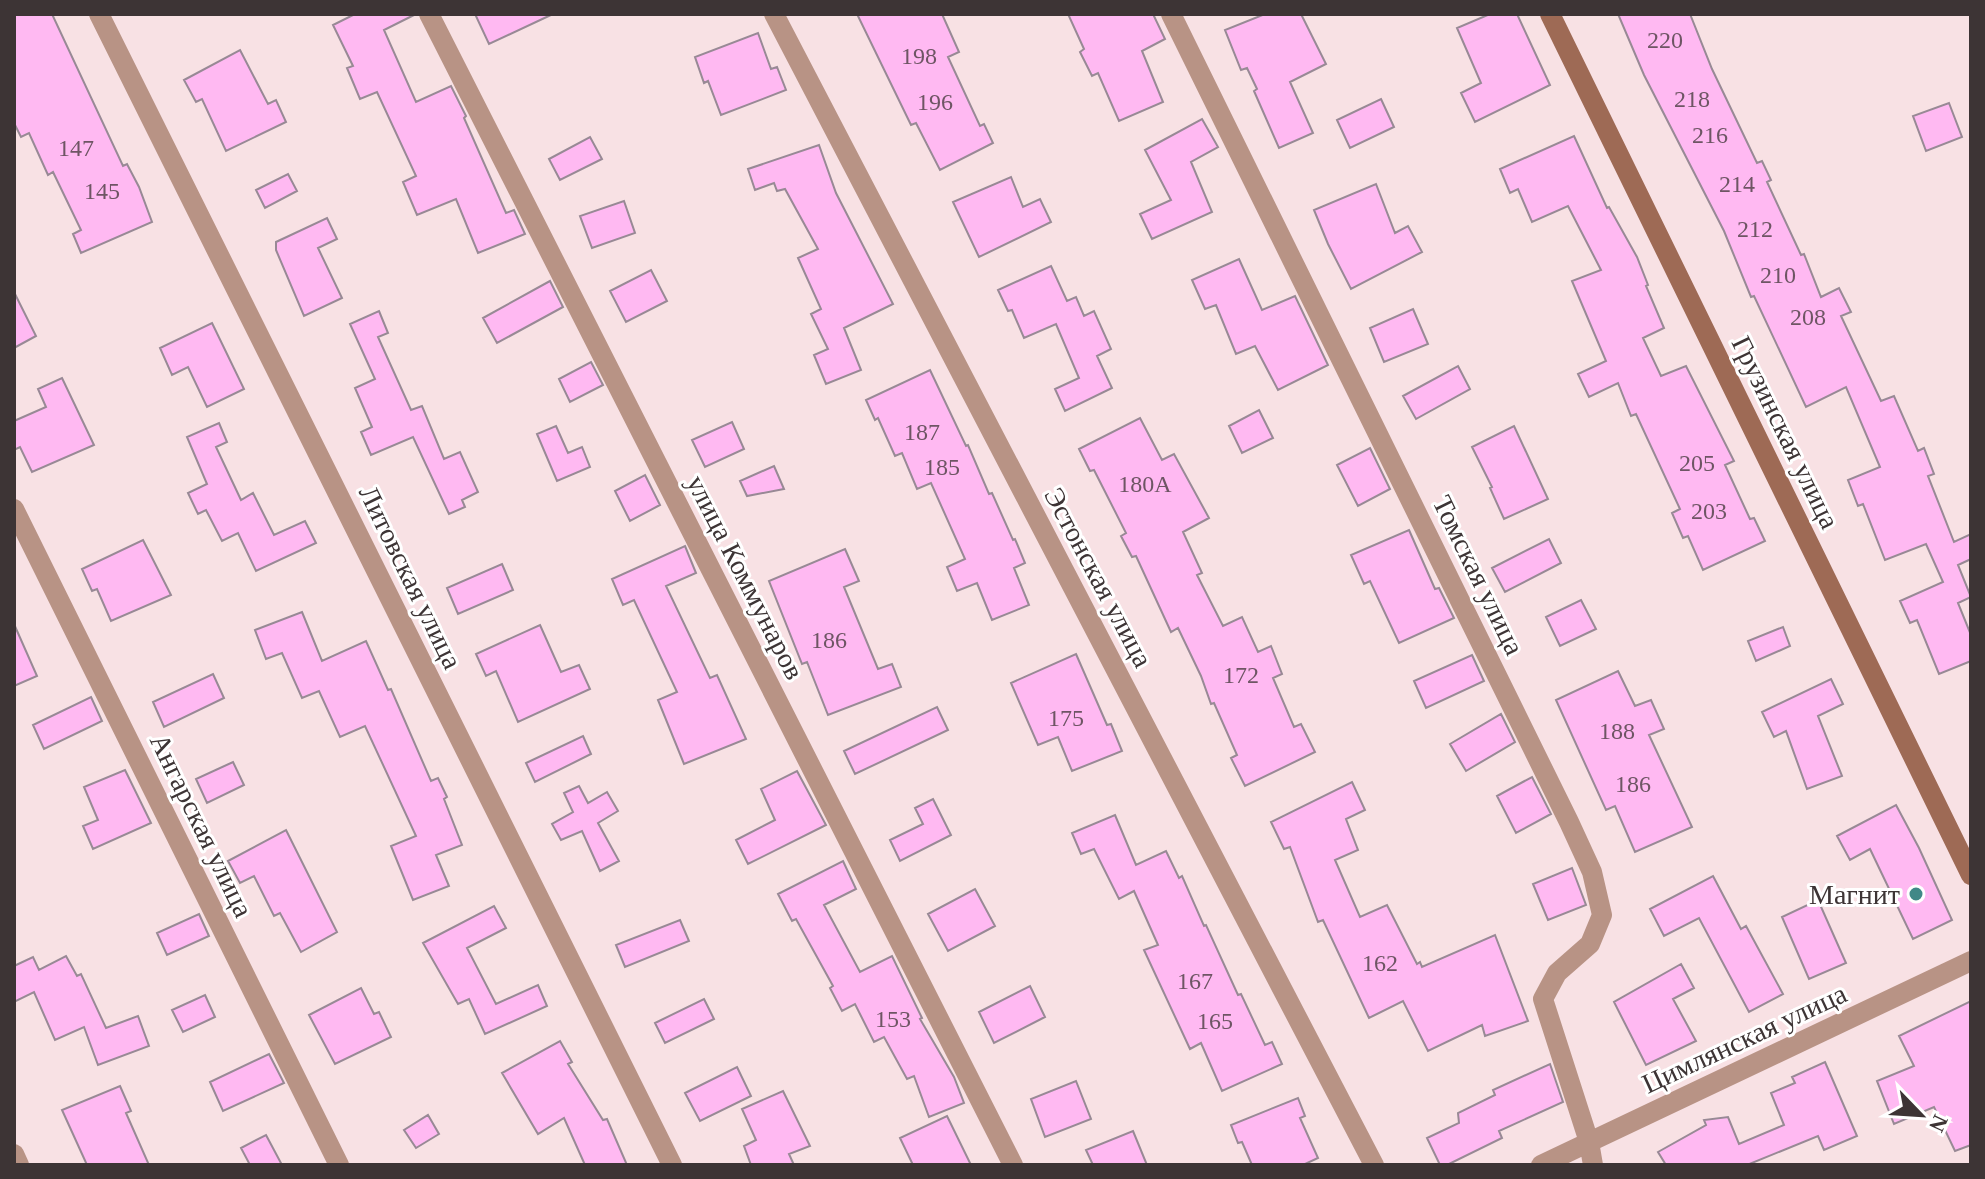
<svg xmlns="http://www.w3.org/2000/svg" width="1985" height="1179" viewBox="0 0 1985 1179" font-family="'Times New Roman',serif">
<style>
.building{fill:#ffb9f2;stroke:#988995;stroke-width:2}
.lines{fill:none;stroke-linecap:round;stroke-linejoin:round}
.minor{stroke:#b89385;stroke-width:20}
.secondary{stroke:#9e6a55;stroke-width:20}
.poi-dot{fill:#408887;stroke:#fff;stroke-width:3}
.labels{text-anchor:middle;stroke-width:6;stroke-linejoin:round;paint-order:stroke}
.number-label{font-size:24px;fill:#6e5564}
.street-label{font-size:28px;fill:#3d3435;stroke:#fff}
.poi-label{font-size:28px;fill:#3d3435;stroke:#fff;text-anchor:end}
</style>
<rect width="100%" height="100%" fill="#f8e1e4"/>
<path class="building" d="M14,14h38l71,152 4,-2 12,23 13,35 -71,31 -8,-19 8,-4 -28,-58 -5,3 -19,-42 -8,4 -7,-14z
M355,14h61l-32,16 32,72 35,-16 15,30 -2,2 42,95 8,-3 11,24 -47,19 -22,-54 -39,16 -14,-33 13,-6 -39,-84 -17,7 -13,-31 6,-2 -20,-41z
M475,14h78l-64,30z
M857,14h85l17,38 -11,5 32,69 4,-2 9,19 -53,27 -24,-47 -5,2z
M1068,14h85l12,25 -23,12 21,51 -44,19 -21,-48 -6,3 -12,-24 4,-3z
M1265,14h36l25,50 -36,18 23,51 -34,15 -25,-57 3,-2 -10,-21 -6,2 -16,-40z
M1490,14h27l33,71 -75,37 -14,-29 20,-10 -24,-55z
M1618,14h72l22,55 45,94 5,-2 9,19 -4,2 34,73 3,-1 17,43 18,-9 12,24 -10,4 40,85 13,-5 24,55 6,-3 10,26 -6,2 26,66 17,-8v25l-13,6 13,32 -13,6 13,32v26l-32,13 -22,-54 -7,3 -10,-22 43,-19 -17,-38 -41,16 -22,-56 -5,2 -10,-26 32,-13 -34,-80 -40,20 -52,-111 -3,1 -27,-66 -80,-156z
M758,33l13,36 6,-2 9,23 -65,25 -13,-34 -4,2 -9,-26z
M240,50l28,54 8,-4 10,22 -60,29 -24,-52 -6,3 -12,-22z
M1381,99l13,28 -44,21 -13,-28z
M1949,103l13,34 -36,14 -13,-35z
M1202,119l16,28 -27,15 21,50 -60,27 -12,-25 31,-14 -26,-50z
M1574,136l33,72 2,-1 28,50 11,28 -2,1 18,42 -21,10 18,38 25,-10 48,95 -9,4 25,54 4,-1 11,23 -62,29 -15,-34 -5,2 -11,-25 8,-4 -44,-95 -5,2 -13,-33 -29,14 -11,-23 28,-13 -34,-80 29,-11 -33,-64 -36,16 -14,-33 -8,4 -10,-24z
M590,137l12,22 -42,21 -11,-21z
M819,145l17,48 57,111 -49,24 17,42 -35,14 -12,-29 14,-6 -17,-35 10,-5 -23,-51 20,-9 -33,-60 -8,2 -3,-8 -19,7 -7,-21z
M288,174l9,17 -32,17 -9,-18z
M1011,177l12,30 17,-8 11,23 -72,35 -26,-55z
M1376,184l19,49 13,-7 14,26 -71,37 -23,-45 -14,-34z
M624,201l11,32 -43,15 -12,-32z
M327,218l10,21 -19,9 24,50 -38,18 -28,-66v-8z
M1239,259l23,51 33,-14 33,69 -50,25 -23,-44 -19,8 -20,-49 -11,4 -13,-29z
M1051,266l16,35 9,-4 8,19 10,-5 17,38 -14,7 15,32 -47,23 -10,-22 24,-11 -23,-54 -32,14 -12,-28 -4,1 -10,-21z
M651,270l16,31 -41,21 -16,-31z
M550,281l13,26 -66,36 -14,-25z
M14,292l22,44 -22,12z
M1413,309l15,35 -44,18 -14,-34z
M379,311l9,22 -10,4 33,73 11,-4 22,53 16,-7 18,40 -16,8 3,7 -16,7 -36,-77 -42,18 -10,-23 11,-5 -17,-39 20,-9 -25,-55z
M212,323l32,66 -37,18 -19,-40 -16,8 -12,-27z
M591,362l12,23 -33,17 -11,-23z
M1458,366l12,23 -54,30 -13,-23z
M930,370l36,76 2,-1 21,49 3,-1 21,47 2,-1 10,24 -11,5 15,37 -37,15 -15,-37 -20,8 -10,-24 18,-8 -34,-76 -14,6 -15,-36 -7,3 -17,-38 -3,2 -9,-20z
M62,378l32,67 -62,27 -12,-25 -6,3v-29l32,-14 -8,-18z
M1259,410l14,28 -31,15 -13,-27z
M1140,418l22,42 12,-6 35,64 -26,14 19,41 -5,2 26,51 19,-9 16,35 13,-6 11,28 -9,4 21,49 7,-3 14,28 -70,34 -14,-28 6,-3 -23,-52 -3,1 -10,-28 -23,-48 -7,4 -35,-76 -4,1 -11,-21 5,-3 -32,-63 -4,1 -11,-22z
M732,422l12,27 -39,18 -13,-27z
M219,423l8,19 -11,5 25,53 12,-7 21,42 31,-14 11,22 -60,28 -18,-38 -16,8 -16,-31 -8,4 -10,-21 19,-9 -20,-47z
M556,426l12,27 14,-6 8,20 -33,14 -20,-47z
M1514,426l34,73 -44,20 -14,-31 2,-1 -20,-40z
M1370,448l20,41 -32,17 -21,-41z
M774,466l10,23 -37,7 -7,-15z
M645,475l15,30 -30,16 -15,-30z
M1409,530l26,59 4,-1 15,30 -55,25 -29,-62 -6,3 -13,-29z
M1549,539l12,24 -56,29 -13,-24z
M143,540l28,55 -60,26 -14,-32 -5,2 -10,-22z
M685,546l11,27 -30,13 44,92 7,-3 29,64 -62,25 -26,-64 19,-8 -43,-92 -11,5 -11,-26z
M845,549l14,32 -15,6 34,82 14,-5 9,23 -73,28 -21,-53 -5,2 -33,-83z
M502,564l11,26 -55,24 -11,-26z
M1581,600l15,29 -36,17 -14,-29z
M302,612l20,49 44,-20 22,49 3,-1 40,92 7,-3 9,19 -3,2 18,46 -26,10 13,31 -36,14 -22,-54 25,-10 -51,-110 -25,11 -21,-46 -17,7 -20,-45 -16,6 -11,-29z
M14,624l23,52 -23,10z
M540,625l21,47 18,-7 11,24 -72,33 -22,-51 -10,5 -10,-22z
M1783,627l7,19 -34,15 -8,-20z
M1076,654l31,71 4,-1 11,27 -50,20 -14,-34 -20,8 -27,-62z
M1472,655l12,26 -58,27 -12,-27z
M1618,671l17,35 16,-6 13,29 -15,6 43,92 -57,25 -20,-46 -9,4 -50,-110z
M213,674l11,24 -60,29 -11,-25z
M1831,679l12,25 -25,12 24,60 -35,13 -21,-58 -12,6 -12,-25z
M91,697l11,24 -58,28 -11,-24z
M937,707l11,23 -93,44 -11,-23z
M1501,714l14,28 -49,29 -16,-27z
M583,736l8,18 -56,28 -9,-19z
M233,762l11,23 -37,18 -11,-24z
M125,770l26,53 -58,26 -10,-23 15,-6 -14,-33z
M797,771l29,54 -78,39 -12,-24 39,-20 -14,-31z
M1532,777l19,37 -35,19 -19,-37z
M1352,782l13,28 -19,9 12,31 -23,10 25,57 27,-12 30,59 3,-2 2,5 73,-32 33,86 -43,15 -3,-11 -54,26 -25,-50 -34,17 -46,-98 -5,2 -28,-75 -6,2 -13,-27z
M579,786l9,17 19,-11 11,19 -20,12 21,38 -19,10 -18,-40 -21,9 -9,-16 21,-12 -9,-19z
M933,799l18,36 -51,26 -10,-21 33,-16 -8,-16z
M1896,805l23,43 33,72 -39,19 -43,-90 -20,11 -13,-24z
M1115,815l21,50 30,-14 13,27 3,-2 22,50 2,-1 32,70 3,-1 24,51 7,-3 10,22 -60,27 -21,-48 -11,6 -46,-99 14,-5 -24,-54 -15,8 -25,-50 -13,5 -9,-21z
M286,830l51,102 -36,20 -21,-39 -6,3 -20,-40 -14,7 -12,-22z
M843,861l13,28 -32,16 36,67 32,-16 30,62 -2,1 34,58 10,26 -35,14 -15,-41 -7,3 -23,-42 -10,5 -19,-38 -13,7 -12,-23 3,-2 -37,-67 -4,2 -14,-27z
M1572,868l14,37 -38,15 -15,-36z
M1713,876l28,53 5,-3 37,68 -34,18 -50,-94 -35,18 -14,-27z
M975,889l20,37 -47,25 -20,-37z
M1818,900l28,63 -37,16 -27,-62z
M494,906l12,22 -39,20 29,56 42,-19 9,21 -62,28 -16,-35 -11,5 -35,-61z
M199,914l10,22 -42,19 -10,-22z
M680,920l9,21 -64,26 -9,-22z
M66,956l11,20 4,-2 25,54 32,-12 11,30 -51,19 -14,-38 -29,13 -21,-48 -20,10v-36l19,-9 6,13z
M1681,964l13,24 -21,11 23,42 -50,24 -32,-63z
M1030,986l15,31 -51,26 -15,-31z
M361,988l13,26 5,-2 12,25 -56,27 -26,-49z
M205,995l10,22 -32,15 -11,-22z
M704,999l10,20 -49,24 -10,-20z
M1971,1001v144l-16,6 -21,-44 -40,17 -17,-43 37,-15 -15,-30z
M560,1041l12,21 -4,2 35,56 4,-1 20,46h-42l-21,-47 -26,16 -36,-61z
M269,1054l15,29 -61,28 -13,-29z
M1825,1062l32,74 -33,14 -6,-14 -71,29h-81l-8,-13 48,-27 -2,-5 24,-3 11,27 45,-19 -13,-32 24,-10 -3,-6z
M1550,1064l13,38 -64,29 3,7 -55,27h-7l-13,-27 32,-15 -1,-10 37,-18 -2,-5z
M737,1067l14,29 -51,25 -15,-28z
M1076,1081l15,38 -46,18 -14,-38z
M120,1086l11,25 -5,2 23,52h-62l-25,-55z
M783,1091l27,55 -21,8 5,11h-43l-7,-19 12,-6 -14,-31z
M1298,1098l7,18 -5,2 18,40 -15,7h-51l-10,-23 -4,1 -7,-18z
M428,1115l11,19 -23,14 -12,-18z
M947,1116l24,49h-58l-13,-27z
M1133,1131l14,34h-54l-7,-15z
M266,1135l16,30h-32l-9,-17z"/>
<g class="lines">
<path class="minor" d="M99,14l573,1151
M429,14l584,1151
M774,14l600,1151
M1171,14l398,808 23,50 10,43 -12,29 -33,29 -14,26 46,143 4,23
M14,509l325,656
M14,1154l5,11
M1541,1165l430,-204"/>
<path class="secondary" d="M1550,14l421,861"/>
</g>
<circle class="poi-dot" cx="1916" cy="894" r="8"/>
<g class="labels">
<g class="number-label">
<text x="1665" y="48">220</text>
<text x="919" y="64">198</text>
<text x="1692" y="107">218</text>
<text x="935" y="110">196</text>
<text x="1710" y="143">216</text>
<text x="76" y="156">147</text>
<text x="1737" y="192">214</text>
<text x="102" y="199">145</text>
<text x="1755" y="237">212</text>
<text x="1778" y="283">210</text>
<text x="1808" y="325">208</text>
<text x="922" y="440">187</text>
<text x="1697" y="471">205</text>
<text x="942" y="475">185</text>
<text x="1145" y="492">180А</text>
<text x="1709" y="519">203</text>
<text x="829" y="648">186</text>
<text x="1241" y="683">172</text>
<text x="1066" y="726">175</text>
<text x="1617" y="739">188</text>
<text x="1633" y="792">186</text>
<text x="1380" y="971">162</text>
<text x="1195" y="989">167</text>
<text x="893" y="1027">153</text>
<text x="1215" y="1029">165</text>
</g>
<g class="street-label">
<text transform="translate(1786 432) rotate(64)" y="10">Грузинская улица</text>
<text transform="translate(1479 575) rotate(64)" y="10">Томская улица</text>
<text transform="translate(411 577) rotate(64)" y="10">Литовская улица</text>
<text transform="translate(746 577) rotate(63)" y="10">улица Коммунаров</text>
<text transform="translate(1099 577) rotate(62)" y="10">Эстонская улица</text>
<text transform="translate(202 825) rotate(64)" y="10">Ангарская улица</text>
<text transform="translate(1744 1038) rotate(-25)" y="10">Цимлянская улица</text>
</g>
<g class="poi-label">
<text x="1900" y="904">Магнит</text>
</g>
</g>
<rect width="1985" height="1179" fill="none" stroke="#3d3435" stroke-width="32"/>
<g transform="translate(1921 1115) rotate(115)" stroke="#ffffff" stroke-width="6" paint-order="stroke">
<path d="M0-6L14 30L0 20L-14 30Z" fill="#3d3435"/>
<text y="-12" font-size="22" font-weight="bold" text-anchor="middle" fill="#3d3435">N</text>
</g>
</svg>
